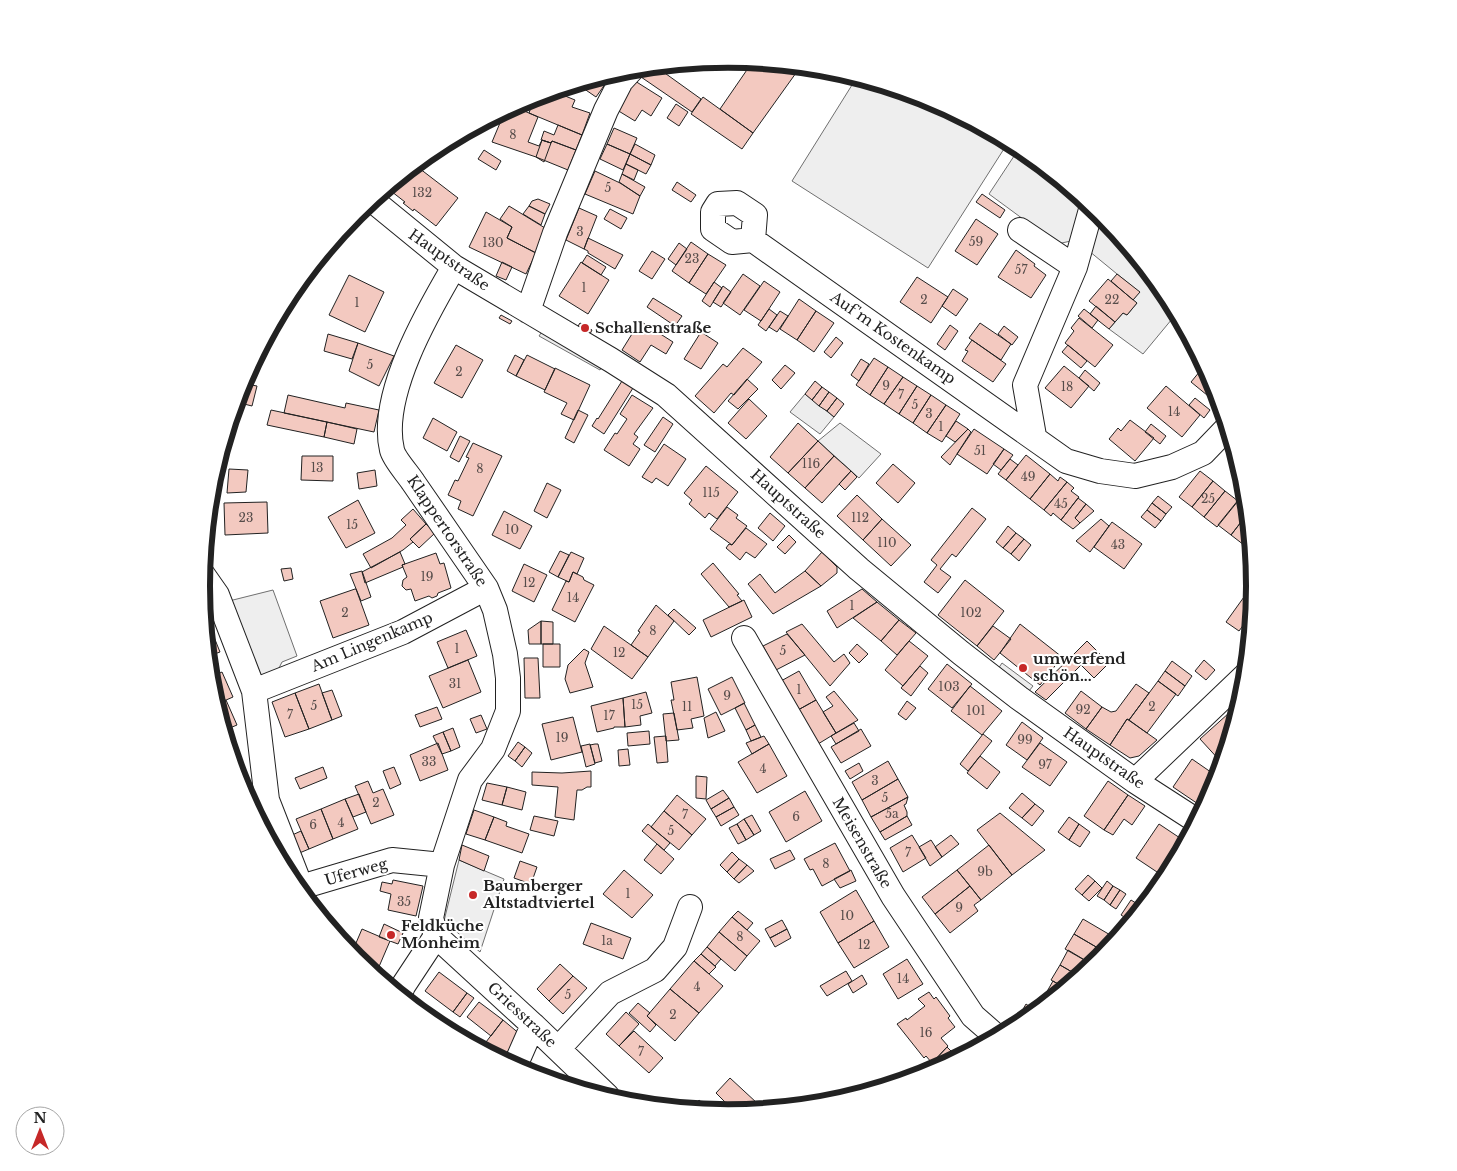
<svg xmlns="http://www.w3.org/2000/svg" width="1457" height="1171" viewBox="0 0 1457 1171" font-family="'Libre Baskerville',serif">
<style>
.green{fill:#eee;stroke:#6f6f6f}
.parking{fill:#ededed;stroke:#6f6f6f}
.building{fill:#f3c9c0;stroke:#222}
.lines{fill:none;stroke-linecap:round;stroke-linejoin:round}
.minor-casing{stroke:#222;stroke-width:26}
.minor{stroke:#fff;stroke-width:24}
.poi-dot{fill:#c62828;stroke:#fff;stroke-width:2}
.labels{text-anchor:middle;stroke-width:4;stroke-linejoin:round;paint-order:stroke}
.number-label{font-size:12px;fill:#564c4a}
.street-label{font-size:15px;fill:#222;stroke:#fff}
.poi-label{font-size:15px;font-weight:bold;fill:#222;stroke:#fff;text-anchor:start}
.rim{fill:none;stroke:#222;stroke-width:6}
</style>
<rect width="100%" height="100%" fill="#fff"/>
<path class="green" d="M857,77l73,22 79,42 -81,127 -136,-87z
M1020,147l62,50v15l-11,29 -14,3 -68,-50z
M1100,212l67,81 19,36 -18,-14 4,4 -29,35 -34,-25 14,-16 4,2 10,-12 -4,-3 6,-8 -50,-41z
M840,423l41,31 -22,24 -41,-37z
M273,590l24,66 -15,6 -4,8 -22,8 -31,-76z
M459,860l45,19 -24,73 -36,-31z"/>
<path class="parking" d="M543,330l60,35 -3,5 -61,-34z
M805,394l29,23 -14,17 -30,-22z
M1002,663l31,23 -4,5 -31,-22z"/>
<path class="building" d="M744,60l57,6 -48,67 -33,-24 31,-45z
M652,66h3l46,33 -9,13 -51,-35z
M826,68l6,1 15,5 -5,7 -17,-11z
M613,73l-17,24 -16,-11 2,-4z
M635,81l27,17 -11,18 -9,-6 -7,11 -18,-11z
M553,91l22,9 -3,7 18,6 -8,22 -53,-22 6,-17z
M703,97l50,36 -11,16 -51,-35z
M676,104l12,8 -9,14 -12,-8z
M513,106l25,11 -10,25 11,4 3,-6 9,3 1,-2 24,9 -8,20 -32,-13 -44,-15 13,-31z
M558,125l24,10 -6,15 -24,-9 -1,2 -10,-3 3,-9 10,4z
M614,128l23,10 -7,16 -23,-10z
M542,140l9,3 -7,19 -8,-5z
M607,144l23,10 -7,16 -23,-11z
M635,144l20,11 -4,10 -21,-11z
M436,148l4,2 -5,9 -8,-4z
M484,150l17,11 -5,9 -18,-11z
M630,154l21,11 -5,9 -20,-10z
M626,164l12,6 -4,10 -12,-6z
M415,165l43,33 -22,28 -22,-17 -1,2 -10,-8 2,-1 -18,-14z
M595,171l25,12 20,13 -7,18 -48,-20z
M622,174l23,13 -5,9 -21,-14z
M677,182l19,13 -5,7 -19,-12z
M982,194l23,16 -5,8 -24,-16z
M538,199l12,5 -5,10 -16,-8 3,-5z
M509,206l36,22 -9,25 -29,-15 5,-11 -12,-8z
M529,206l16,8 -4,11 -18,-11z
M579,208l18,8 -13,33 -18,-9z
M610,209l17,9 -6,11 -17,-10z
M486,212l26,15 -5,11 29,15 -10,21 -57,-27z
M976,219l22,15 -21,31 -22,-14z
M588,238l35,17 -8,14 -27,-16v-2l-4,-2z
M691,242l17,12 -19,29 -17,-12z
M679,243l8,6 -11,16 -8,-6z
M1016,250l19,14 -1,2 12,9 -15,23 -33,-21z
M652,251l13,8 -13,20 -13,-8z
M708,254l18,11 -20,29 -17,-11z
M587,255l19,12 -5,8 -19,-12z
M502,262l10,5 -6,13 -10,-4z
M581,262l28,18 -21,34 -29,-18z
M313,266l-8,25 -9,-3 1,-3z
M743,274l17,12 -20,29 -17,-12z
M1117,274l23,18 -7,8 -22,-19z
M349,275l35,17 -19,40 -36,-17z
M917,277l31,20 -17,26 -31,-21z
M1108,279l29,24 -10,12 -4,-2 -8,9 -26,-21z
M764,281l16,11 -19,29 -17,-11z
M714,282l8,6 -12,19 -8,-6z
M723,286l8,6 -10,15 -8,-5z
M953,289l15,10 -12,17 -14,-10z
M653,298l29,18 -7,10 -28,-19z
M799,299l17,12 -19,29 -17,-11z
M1096,306l19,16 -6,7 -19,-15z
M769,309l8,6 -11,16 -8,-6z
M1084,309l14,11 -6,8 -14,-12z
M780,311l8,5 -11,16 -8,-5z
M816,311l18,12 -20,29 -17,-12z
M501,315l11,6 -2,3 -11,-6z
M1079,318l34,27 -18,22 -30,-24 9,-12 -3,-3z
M640,321l33,21 -7,12 -15,-9 -11,17 -18,-12z
M580,323l12,7 -2,4 -12,-8z
M980,323l31,21 -10,16 -32,-22z
M950,325l8,6 -13,19 -8,-6z
M1004,326l14,11 -6,8 -14,-11z
M701,332l17,11 -17,26 -17,-10z
M328,334l30,9 -6,16 -28,-8z
M836,337l7,6 -12,15 -7,-6z
M972,340l34,24 -13,18 -31,-21 6,-10 -3,-1z
M358,343l36,13 -15,30 -30,-15z
M456,345l27,15 -21,38 -28,-15z
M1068,345l19,16 -6,7 -19,-16z
M743,348l19,14 -28,33 -3,-2 -17,20 -19,-17 28,-32 4,3z
M515,355l9,5 -8,16 -9,-5z
M527,355l28,14 -10,21 -29,-14z
M874,358l14,9 -18,28 -14,-10z
M861,359l8,5 -10,17 -8,-6z
M785,365l10,8 -14,16 -9,-9z
M1205,365l10,19 5,17 -2,3 -27,-22z
M1064,366l25,20 -18,22 -26,-20z
M888,367l15,10 -19,27 -14,-9z
M555,368l35,17 -16,35 -13,-6 6,-11 -23,-11z
M250,369l-4,15 11,2 -5,20 -16,-4 6,-18z
M1085,370l15,13 -6,8 -15,-13z
M903,377l14,9 -18,28 -15,-10z
M747,379l11,10 -20,20 -10,-8z
M622,381l11,7 -29,46 -12,-8 5,-8 1,1z
M815,381l7,6 -10,13 -7,-6z
M917,386l14,9 -18,28 -14,-9z
M1166,386l34,29 -18,22 -35,-29z
M822,387l7,5 -10,14 -7,-6z
M829,392l8,6 -10,13 -8,-5z
M288,395l57,13 1,-5 33,7 -5,22 -90,-19z
M632,395l21,13 -19,26 4,3 -5,7 7,5 -11,17 -25,-16 11,-17 2,1 10,-15 -7,-5z
M931,395l15,10 -19,28 -14,-10z
M837,398l7,6 -10,13 -7,-6z
M1195,398l15,12 -6,8 -15,-13z
M749,399l18,17 -21,23 -18,-16z
M946,405l14,9 -18,28 -15,-9z
M271,410l56,12 -3,15 -57,-12z
M578,410l10,5 -14,28 -9,-5z
M663,417l10,7 -18,28 -11,-7z
M433,418l24,14 -10,19 -24,-13z
M1130,420l24,18 -19,23 -26,-22 9,-11 3,3z
M956,421l12,8 -13,13 -9,-6z
M327,422l30,7 -3,15 -30,-7z
M798,423l20,18 -30,32 -18,-16z
M1151,424l15,12 -6,8 -15,-12z
M968,429l3,3 -21,33 -9,-8z
M974,429l30,20 -17,25 -30,-20z
M460,436l10,5 -11,21 -9,-5z
M818,441l16,15 -29,32 -17,-15z
M473,443l29,13 -29,60 -15,-7 3,-8 -13,-6 7,-15 3,1 11,-23 -3,-1z
M664,444l22,15 -18,27 -12,-8 -4,5 -10,-6z
M1004,449l9,6 -12,15 -8,-6z
M1026,455l24,19 -20,25 -24,-19z
M220,456h3l-2,26h-9z
M302,456h31v25l-32,-1z
M834,456l17,15 -29,32 -17,-15z
M1010,459l8,6 -12,15 -8,-6z
M893,464l22,19 -17,20 -22,-20z
M706,466l32,26 -21,27 -8,-6 -4,5 -16,-14 3,-4 -8,-7z
M229,469l19,1 -2,22 -19,1z
M375,470l2,16 -18,3 -2,-16z
M851,471l6,6 -12,13 -6,-6z
M1200,471l13,10 -21,26 -13,-10z
M1050,474l8,7 2,-4 7,5 -23,28 -14,-11z
M1213,481l12,10 -21,26 -12,-10z
M1067,482l7,6 -3,3 8,6 -18,23 -8,-7 -2,3 -7,-6z
M547,483l14,7 -14,28 -13,-7z
M1225,491l13,10 -21,26 -13,-10z
M857,495l25,24 -19,21 -26,-24z
M1158,496l14,11 -6,7 -14,-11z
M1078,498l8,6 -11,14 5,5 -7,6 -12,-9z
M1239,499l8,6 1,8 -17,22 -13,-10z
M358,500l17,33 -29,15 -18,-31z
M267,502l1,31 -43,2 -1,-32z
M1152,503l14,11 -5,7 -14,-11z
M1086,504l8,7 -14,12 -5,-5z
M727,507l11,8 -2,3 11,8 -15,19 -22,-16z
M972,508l14,11 -30,38 -4,-3 -12,15 11,8 -13,16 -14,-11 13,-17 -6,-5z
M413,509l13,15 -16,15 3,3 -10,8 -32,18 -8,-14 29,-16 14,-13 -5,-5z
M1147,510l14,11 -6,7 -14,-11z
M504,511l28,15 -12,23 -28,-14z
M770,513l15,13 -12,15 -15,-13z
M1248,513l2,23 -6,9 -13,-10z
M882,519l29,26 -20,21 -28,-26z
M1101,519l8,7 -19,26 -14,-11z
M1112,522l30,22 -18,25 -30,-22z
M426,524l9,9 -16,15 -9,-9z
M1008,526l8,7 -13,15 -7,-6z
M746,528l21,16 -12,14 -9,-6 -6,8 -14,-12 3,-4 3,1z
M1016,533l8,6 -13,15 -8,-6z
M789,535l7,7 -11,12 -8,-7z
M1250,536l2,15 -8,-6z
M1024,539l7,6 -12,16 -8,-7z
M560,551l9,4 -11,22 -9,-5z
M400,552l5,12 -3,1 1,2 -38,16 -3,-11z
M571,552l13,6 -7,16 -4,-2 -4,10 -11,-5z
M822,552l15,15v6l-16,13 -16,-15z
M436,553l4,11 4,-1 7,25 -13,5 -1,3 -5,2 -3,-2 -14,5 -4,-12 -5,1 -4,-4 1,-6 4,-3 -5,-12z
M713,563l26,31 -2,1 5,6 -13,6 -28,-33z
M524,564l23,11 -13,27 -22,-11z
M291,568l2,11 -9,2 -3,-12z
M362,571l9,26 -10,4 -11,-27z
M805,571l16,15 -48,28 -25,-30 12,-10 15,19z
M573,572l10,5 1,3 10,5 -19,37 -23,-12 14,-29 3,1z
M965,580l39,31 -27,35 -39,-31z
M1254,583l-1,29 -14,19 -13,-9z
M355,589h1l13,36 -36,13 -13,-37z
M862,589l15,13 -40,26 -10,-17z
M744,600l8,17 -41,20 -8,-17z
M877,602l22,18 -18,21 -28,-23z
M656,605l18,16 -26,36 -17,-12 9,-13 -2,-1z
M674,609l22,19 -7,7 -21,-20z
M899,620l17,13 -19,22 -16,-14z
M541,621v23h-12l-1,-14z
M541,621l12,1v22h-12z
M208,622l12,30 -11,4 -4,-33z
M802,624l32,38 10,-8 6,9 -20,23 -44,-54z
M1020,624l42,33 -22,28 -40,-32z
M604,626l44,31 -16,22 -41,-30z
M993,626l18,13 -17,21 -17,-14z
M466,630l11,26 -29,12 -11,-26z
M787,634l18,21 -29,15 -13,-24z
M909,641l19,15 -25,30 -18,-16z
M1087,641l22,22 -15,15 -22,-22z
M543,644h17v23h-17z
M857,644l11,10 -9,9 -10,-10z
M584,649l5,3 -4,11 8,24 -23,6 -5,-14 3,-14z
M214,654l4,10 -8,3 -1,-11z
M1072,656l9,9 -35,35 -11,-8z
M524,658h14l2,40h-15z
M468,660l13,32 -38,16 -14,-32z
M1204,660l11,10 -9,10 -11,-9z
M1172,661l20,15 -7,10 -20,-15z
M947,664l25,20 -20,24 -24,-19z
M920,666l8,7 -17,23 -10,-8z
M799,671l17,29 -18,10 -17,-29z
M1165,671l20,15 -7,10 -20,-15z
M222,672l11,25 -16,7 -5,-16 -1,-11z
M697,677l7,39 -13,3 2,9 -16,2 -6,-30h3l-3,-18z
M732,677l13,26 -24,12 -13,-26z
M1158,681l18,13 -29,39 -18,-13z
M319,684l13,36 -23,9 -14,-36z
M1136,684l13,9 -20,27 -2,-1 -17,26 -24,-16 16,-22 9,5 5,-1z
M970,686l32,25 -20,24 -31,-24z
M332,690l10,26 -10,4 -10,-27z
M834,691l24,29 -22,13 -13,-21 10,-6 -7,-9z
M1081,691l21,16 -16,22 -21,-16z
M646,692l6,21 -12,3 1,9 -16,2 -2,-29z
M295,693l14,36 -24,8 -13,-35z
M623,698l2,29h-11v1l-17,4 -6,-26z
M226,700l11,25 -12,5 -8,-26z
M816,700l20,33 -18,11 -20,-34z
M907,701l9,7 -10,12 -8,-6z
M744,703l11,22 -9,5 -11,-22z
M1239,704l1,1 -18,58 -22,-24z
M437,707l5,12 -22,8 -5,-12z
M716,712l9,19 -17,7 -4,-20z
M674,713l5,27 -13,1 -3,-27z
M481,715l6,14 -11,4 -6,-14z
M573,717l9,35 -31,8 -9,-36z
M1127,719l30,21 -18,16 -9,2 -20,-13z
M1022,722l21,16 -16,22 -21,-15z
M854,723l5,8 -23,13 -5,-8z
M755,725l6,12 -10,4 -5,-11z
M453,728l7,19 -9,4 -8,-19z
M861,729l10,17 -30,17 -10,-16z
M649,731l1,13 -22,2 -1,-13z
M443,732l8,19 -9,3 -9,-18z
M983,734l9,7 -24,30 -8,-7z
M666,736l2,26 -11,1 -3,-26z
M764,736l5,8 -17,10 -6,-11z
M518,742l7,5 -10,14 -7,-5z
M438,743l10,27 -28,11 -10,-26z
M1040,743l27,19 -17,24 -28,-19z
M590,744l5,20 -9,3 -5,-21z
M595,744h3l4,17 -7,2 -5,-18z
M769,744l18,32 -30,17 -19,-31z
M233,747l3,9 3,-2 3,8 -3,1 4,10 -5,2 -8,-26z
M525,747l7,6 -10,14 -7,-6z
M628,749l2,16 -11,1 -1,-16z
M980,756l20,16 -13,17 -20,-16z
M1192,759l26,18 -3,10 -11,21 -31,-21z
M888,761l10,18 -36,21 -10,-18z
M859,763l4,8 -13,8 -5,-8z
M323,767l4,11 -27,11 -5,-11z
M394,767l7,17 -11,5 -7,-18z
M591,771v16h-4l-5,3h-5l-3,30 -19,-3 3,-30 -26,-2v-13l30,1z
M696,776l11,1 -1,22 -10,-1z
M898,779l10,18 -37,20 -9,-17z
M368,781l5,12 10,-4 11,26 -23,9 -16,-38z
M1108,781l20,14 -24,35 -20,-14z
M487,783l20,4 -5,18 -20,-5z
M507,787l19,5 -4,18 -20,-5z
M723,790l6,8 -18,11 -5,-9z
M805,791l17,30 -36,21 -17,-30z
M1022,793l13,11 -13,14 -13,-10z
M359,794l7,18 -13,5 -8,-18z
M677,795l29,24 -14,16 -28,-24z
M1128,795l17,11 -13,19 -8,-6 -11,16 -9,-5z
M908,797l-2,7 -2,1 3,7v4l-27,16 -9,-15z
M729,798l5,9 -18,10 -5,-8z
M345,799l13,30 -25,10 -12,-30z
M1035,804l9,7 -12,15 -10,-8z
M734,807l5,8 -18,11 -5,-9z
M321,809l12,30 -24,10 -13,-30z
M474,810l20,7 -9,23 -19,-6z
M664,811l28,24 -13,15 -28,-23z
M1000,813l45,37 -33,25 -35,-45z
M752,815l9,16 -7,4 -10,-16z
M534,816l24,5 -4,15 -24,-6z
M907,816l5,9 -27,15 -5,-8z
M494,817l13,5 -1,4 23,8 -7,19 -37,-13z
M1069,817l10,7 -10,16 -11,-8z
M744,819l10,16 -8,5 -9,-16z
M648,824l22,19 -6,7 -22,-19z
M737,824l9,16 -8,4 -9,-16z
M1079,824l11,8 -10,15 -11,-7z
M1159,824l27,18 -20,36 -30,-20z
M301,831l8,18 -12,5 -7,-18z
M912,835l14,23 -23,14 -13,-24z
M951,835l8,9 -17,13 -7,-10z
M931,840l11,17 -12,9 -11,-19z
M835,843l15,28 -28,15 -9,-17 -3,1 -6,-11z
M657,844l17,15 -13,15 -17,-14z
M462,845l27,11 -5,15 -25,-11z
M989,845l23,30 -31,25 -24,-30z
M790,850l5,9 -20,10 -5,-10z
M732,852l7,7 -12,13 -7,-7z
M739,859l8,6 -13,14 -7,-7z
M520,861l17,6 -6,17 -17,-6z
M747,865l7,6 -15,12 -5,-4z
M624,870l29,25 -21,23 -29,-24z
M851,870l5,11 -16,7 -6,-9z
M957,870l13,16 -35,28 -13,-17z
M1088,875l7,6 -13,14 -7,-6z
M393,880l30,6 -7,30 -28,-6 3,-16 -11,-3 2,-9 10,2z
M1095,881l7,7 -13,13 -7,-6z
M1107,881l6,5 -9,14 -7,-4z
M970,886l11,14 -7,5 4,6 -28,22 -15,-19z
M1113,886l7,4 -10,15 -6,-5z
M856,890l18,31 -36,22 -18,-31z
M1120,890l6,4 -10,15 -6,-4z
M1131,900l8,5 -10,15 -8,-5z
M1139,905l3,2 -11,15 -2,-2z
M738,911l15,12 -6,7 -15,-13z
M732,917l28,24 -13,15 -28,-24z
M1083,919l29,17 -9,15 -29,-17z
M782,920l5,9 -17,9 -5,-9z
M1126,920l3,3 -7,9 -4,-4z
M874,921l15,26 -35,21 -16,-25z
M591,923l40,15 -8,21 -40,-15z
M384,924l19,9 -5,11 -19,-7z
M362,929l28,12 -12,28 -17,-7 -12,-13 3,-8 4,2z
M787,929l4,9 -16,9 -5,-9z
M719,932l28,24 -12,15 -28,-24z
M1074,934l29,17 -6,10 -4,4 -28,-16z
M707,947l14,12 -6,7 -14,-12z
M1068,950l25,15 -14,11 -19,-11z
M701,954l15,13 -7,7 -15,-13z
M907,959l16,25 -25,15 -15,-25z
M694,961l29,25 -24,27 -29,-24z
M560,964l13,12 -24,25 -12,-12z
M1060,965l19,11 -14,12 -14,-8z
M846,971l6,10 -25,15 -7,-10z
M439,972l28,21 -14,19 -28,-21z
M862,975l5,9 -14,9 -5,-9z
M573,976l14,12 -24,26 -14,-13z
M1053,981l12,7 -14,11 -6,-4z
M670,989l29,24 -24,28 -28,-25z
M929,992l5,7 2,-2 14,19 -2,2 7,9 -14,11 7,8 -16,17 -6,-7 -2,2 -27,-34 9,-6 1,2 18,-14 -7,-7z
M467,993l7,5 -14,19 -7,-5z
M1045,995l6,4 -14,12 -1,-1z
M479,1002l24,18 -12,16 -24,-19z
M638,1003l12,10 -3,3 9,9 -6,7 -21,-19z
M1026,1004l7,5 -9,12 -6,-3z
M626,1012l13,12 -20,22 -13,-12z
M503,1020l18,15 -17,21 -18,-14z
M634,1031l29,27 -14,15 -30,-27z
M947,1047l7,7 -9,10 -24,11z
M730,1078l27,25 -7,7 -15,2 -19,-19z
M699,1100l11,10 -19,-1z"/>
<g class="lines">
<defs>
<path id="minor" d="M372,200l82,67 157,93 55,35 193,174 102,84 58,45 116,83 62,40
M1020,230l55,37
M753,240l2,-25 -18,-12 -19,1 -5,8v17l19,13 21,-2 313,221 34,10 35,5 37,-9 31,-14 25,-26
M528,311l27,-78 51,-123 15,-29 12,-13
M1034,436l-9,-51 50,-118 17,-61
M203,575l14,20 37,96
M744,638l149,258 80,120 24,21
M1135,781l111,-106
M442,865l-50,-5 -91,27 -34,-87 -13,-109 149,-59 83,-44
M436,936l97,89 74,71
M400,994l3,-8 33,-50 -5,-18 11,-53 28,-85 23,-31 15,-38v-33l-3,-24 -10,-44 -9,-22c-24,-35 -49,-71 -73,-106 -5,-8 -19,-23 -21,-32 -13,-54 35,-137 62,-183
M558,1049l52,-56 45,-23 20,-23 15,-40
M515,1066l18,-41"/>
</defs>
<use href="#minor" class="minor-casing"/>
<use href="#minor" class="minor"/>
</g>
<g class="poi-dot">
<circle cx="585" cy="328" r="5"/>
<circle cx="1023" cy="668" r="5"/>
<circle cx="473" cy="895" r="5"/>
<circle cx="391" cy="935" r="5"/>
</g>
<g class="labels">
<g class="number-label">
<text x="513" y="139">8</text>
<text x="608" y="192">5</text>
<text x="422" y="197">132</text>
<text x="580" y="236">3</text>
<text x="976" y="246">59</text>
<text x="493" y="247">130</text>
<text x="692" y="263">23</text>
<text x="1021" y="274">57</text>
<text x="584" y="292">1</text>
<text x="924" y="304">2</text>
<text x="1112" y="304">22</text>
<text x="357" y="307">1</text>
<text x="370" y="369">5</text>
<text x="459" y="376">2</text>
<text x="886" y="390">9</text>
<text x="1067" y="391">18</text>
<text x="901" y="399">7</text>
<text x="915" y="409">5</text>
<text x="1174" y="416">14</text>
<text x="929" y="418">3</text>
<text x="941" y="431">1</text>
<text x="980" y="455">51</text>
<text x="811" y="468">116</text>
<text x="317" y="472">13</text>
<text x="480" y="473">8</text>
<text x="1028" y="481">49</text>
<text x="711" y="497">115</text>
<text x="1208" y="503">25</text>
<text x="1061" y="508">45</text>
<text x="246" y="522">23</text>
<text x="860" y="522">112</text>
<text x="352" y="529">15</text>
<text x="512" y="534">10</text>
<text x="887" y="547">110</text>
<text x="1118" y="549">43</text>
<text x="427" y="581">19</text>
<text x="529" y="587">12</text>
<text x="573" y="602">14</text>
<text x="852" y="610">1</text>
<text x="345" y="617">2</text>
<text x="971" y="617">102</text>
<text x="653" y="635">8</text>
<text x="457" y="653">1</text>
<text x="783" y="655">5</text>
<text x="619" y="657">12</text>
<text x="455" y="688">31</text>
<text x="949" y="691">103</text>
<text x="799" y="694">1</text>
<text x="727" y="700">9</text>
<text x="637" y="709">15</text>
<text x="314" y="710">5</text>
<text x="687" y="711">11</text>
<text x="1152" y="711">2</text>
<text x="1083" y="714">92</text>
<text x="976" y="715">101</text>
<text x="290" y="719">7</text>
<text x="609" y="720">17</text>
<text x="562" y="742">19</text>
<text x="1025" y="744">99</text>
<text x="429" y="766">33</text>
<text x="1045" y="769">97</text>
<text x="763" y="773">4</text>
<text x="875" y="785">3</text>
<text x="885" y="802">5</text>
<text x="376" y="807">2</text>
<text x="892" y="818">5a</text>
<text x="685" y="819">7</text>
<text x="796" y="821">6</text>
<text x="341" y="827">4</text>
<text x="313" y="829">6</text>
<text x="671" y="835">5</text>
<text x="908" y="857">7</text>
<text x="826" y="868">8</text>
<text x="985" y="876">9b</text>
<text x="628" y="898">1</text>
<text x="404" y="906">35</text>
<text x="959" y="912">9</text>
<text x="847" y="920">10</text>
<text x="740" y="941">8</text>
<text x="607" y="945">1a</text>
<text x="864" y="949">12</text>
<text x="903" y="983">14</text>
<text x="697" y="991">4</text>
<text x="568" y="999">5</text>
<text x="673" y="1019">2</text>
<text x="926" y="1037">16</text>
<text x="641" y="1056">7</text>
</g>
<g class="street-label">
<text transform="translate(449 260) rotate(35)" y="5">Hauptstraße</text>
<text transform="translate(893 338) rotate(35)" y="5">Auf'm Kostenkamp</text>
<text transform="translate(788 504) rotate(42)" y="5">Hauptstraße</text>
<text transform="translate(447 531) rotate(56)" y="5">Klappertorstraße</text>
<text transform="translate(372 642) rotate(-23)" y="5">Am Lingenkamp</text>
<text transform="translate(1104 758) rotate(35)" y="5">Hauptstraße</text>
<text transform="translate(862 843) rotate(60)" y="5">Meisenstraße</text>
<text transform="translate(356 872) rotate(-16)" y="5">Uferweg</text>
<text transform="translate(522 1015) rotate(43)" y="5">Griesstraße</text>
</g>
<g class="poi-label">
<text x="595" y="333">Schallenstraße</text>
<text x="1033" y="664">umwerfend<tspan x="1033" dy="17">schön...</tspan></text>
<text x="483" y="891">Baumberger<tspan x="483" dy="17">Altstadtviertel</tspan></text>
<text x="401" y="931">Feldküche<tspan x="401" dy="17">Monheim</tspan></text>
</g>
</g>
<path d="M0 0H1457V1171H0ZM210 586a518 518 0 1 1 1036 0a518 518 0 1 1-1036 0Z" fill="#fff" fill-rule="evenodd"/>
<path class="rim" d="M210 586a518 518 0 1 1 1036 0a518 518 0 1 1-1036 0Z"/>
<g transform="translate(40 1131)"><circle r="24" fill="#ffffff" stroke="#a7a7a7"/>
<path d="M0-4L9 19L0 12L-9 19Z" fill="#c62828"/>
<text y="-8" font-size="14" font-weight="bold" text-anchor="middle" fill="#222222">N</text>
</g>
</svg>
